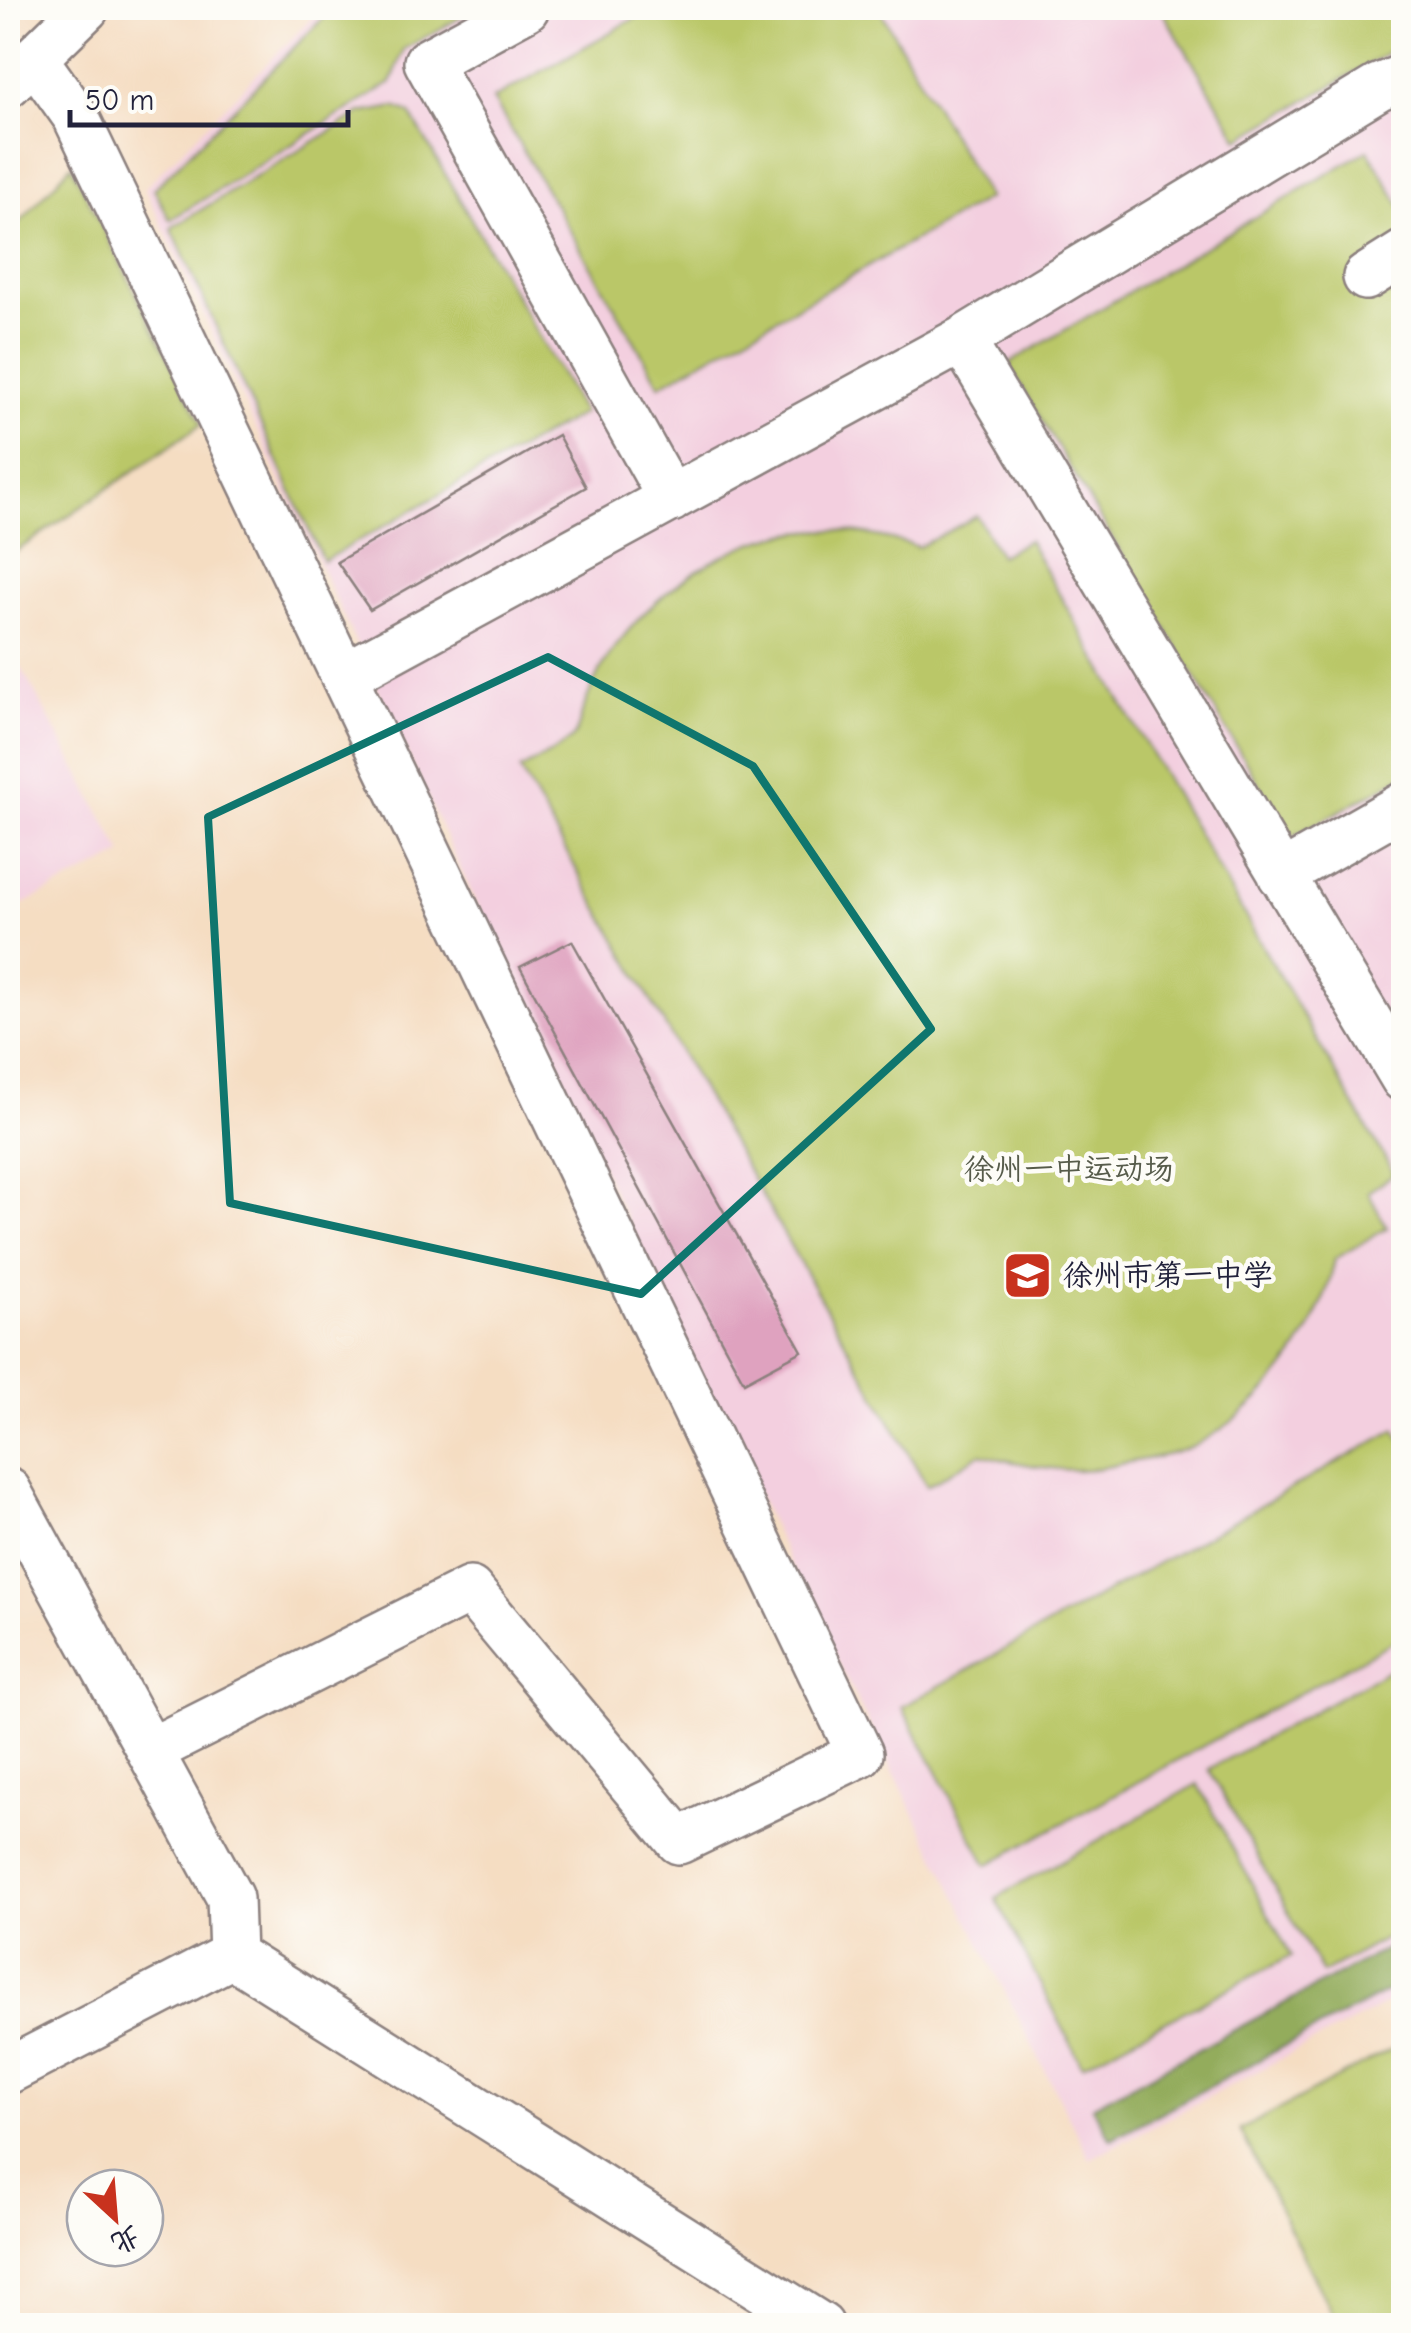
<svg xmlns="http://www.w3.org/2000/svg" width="1411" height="2333" viewBox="0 0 1411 2333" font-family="'Comic Neue','LXGW WenKai TC',sans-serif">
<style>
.built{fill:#f3cfdf}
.green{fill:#bac768;stroke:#6e7452;stroke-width:2.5}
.forest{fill:#93ac5c;stroke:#5a674c;stroke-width:2.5}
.building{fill:#dfa2bf}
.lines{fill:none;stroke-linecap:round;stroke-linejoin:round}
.minor-casing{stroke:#8c807e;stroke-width:50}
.minor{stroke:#fff;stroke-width:45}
.marked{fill:none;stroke:#0f766e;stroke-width:8;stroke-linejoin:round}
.labels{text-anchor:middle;stroke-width:9;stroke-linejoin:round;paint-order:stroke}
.park-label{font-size:30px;fill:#575c4b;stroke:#fdfcf7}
.poi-label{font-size:30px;fill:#22223b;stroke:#fdfcf7;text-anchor:start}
</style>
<rect width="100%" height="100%" fill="#fdfcf7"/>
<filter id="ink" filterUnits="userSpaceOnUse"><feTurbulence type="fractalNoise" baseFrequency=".01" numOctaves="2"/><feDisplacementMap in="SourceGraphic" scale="20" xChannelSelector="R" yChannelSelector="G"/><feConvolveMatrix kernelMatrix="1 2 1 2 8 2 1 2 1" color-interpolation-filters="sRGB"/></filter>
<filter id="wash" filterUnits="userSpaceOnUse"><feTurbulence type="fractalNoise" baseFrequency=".0048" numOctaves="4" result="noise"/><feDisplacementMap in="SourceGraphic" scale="40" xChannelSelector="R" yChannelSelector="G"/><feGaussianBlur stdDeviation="2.25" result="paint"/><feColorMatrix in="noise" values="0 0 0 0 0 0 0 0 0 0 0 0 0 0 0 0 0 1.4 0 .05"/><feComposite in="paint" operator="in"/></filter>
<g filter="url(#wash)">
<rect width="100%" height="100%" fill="#f5ddc2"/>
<path class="built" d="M322,8h1081v1987l-313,164 -257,-506 -360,-757 -328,-708z
M8,643l115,211 -115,58z"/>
<path class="green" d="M333,8h145l-74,41 -13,34 -221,137 -16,-31z
M653,8h226l109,190 -328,187 -167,-286z
M1391,8l12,21 -6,16 -17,13 -141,81 -78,-130z
M395,107l15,6 173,300 -260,148 -152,-333 190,-115z
M1368,150l35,60v566l-112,62 -283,-474z
M71,165l131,259 -194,133v-321z
M977,516l23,40 28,-16 366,634 -26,18 19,36 -52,31c-15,75 -70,149 -138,185 -23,12 -48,14 -73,19 -15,4 -30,7 -46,7 -32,0 -67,-8 -98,-16l-53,32 -407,-716c16,-10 39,-19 52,-32 8,-8 7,-18 11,-28 8,-24 20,-48 36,-68 42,-54 109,-101 179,-110 40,-6 83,3 121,15z
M1395,1430l9,14 -1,192 -416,229 -85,-158z
M1403,1662v267l-81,44 -113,-204z
M1198,1784l93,172 -209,109 -86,-167z
M1403,2043v282h-65l-98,-195z"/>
<path class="forest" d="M1403,1940v43l-292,156 -19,-33z"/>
<g id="blocks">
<path class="building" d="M558,435l28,52 -216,123 -33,-48z
M572,941l230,410 -58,31 -224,-415z"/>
</g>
</g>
<g filter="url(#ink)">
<use href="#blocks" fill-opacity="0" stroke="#8c807e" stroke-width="2.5"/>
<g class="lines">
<defs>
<path id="minor" d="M526,8l-99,54 244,437
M34,58l42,59 784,1637 -181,87 -209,-251 -320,161
M8,84l78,-76
M1366,277l38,-24
M962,340l442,739
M344,676l618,-336 417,-253 25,-10
M1281,875l123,-70
M8,1491l222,407 2,57 -224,116
M232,1955l589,371"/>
</defs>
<use href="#minor" class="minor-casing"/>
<use href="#minor" class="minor"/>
</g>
</g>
<path class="marked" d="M548,657l205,109 178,263 -290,265 -411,-91 -22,-386z"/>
<defs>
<symbol id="school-square" viewBox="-11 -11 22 22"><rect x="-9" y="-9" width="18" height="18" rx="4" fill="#c8321e" stroke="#fdfcf7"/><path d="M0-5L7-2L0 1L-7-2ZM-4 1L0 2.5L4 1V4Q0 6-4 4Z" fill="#fff"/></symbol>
</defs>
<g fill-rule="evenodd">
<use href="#school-square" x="1000" y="1248" width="55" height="55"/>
</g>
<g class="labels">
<g class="park-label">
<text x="1069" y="1179">徐州一中运动场</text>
</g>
<g class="poi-label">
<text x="1063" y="1285">徐州市第一中学</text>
</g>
</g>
<rect width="1411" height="2333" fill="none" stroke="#fdfcf7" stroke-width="40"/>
<g transform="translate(115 2218) rotate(154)"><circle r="48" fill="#fdfcf7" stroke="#a5a5ac" stroke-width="2.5"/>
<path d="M0-8L18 38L0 25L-18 38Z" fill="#c8321e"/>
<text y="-15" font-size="28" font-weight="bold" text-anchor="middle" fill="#22223b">北</text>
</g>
<path d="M70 110v15h278v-15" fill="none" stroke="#22223b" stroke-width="5"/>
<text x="85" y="110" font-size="30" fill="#22223b" stroke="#fdfcf7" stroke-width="8" paint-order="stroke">50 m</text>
</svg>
